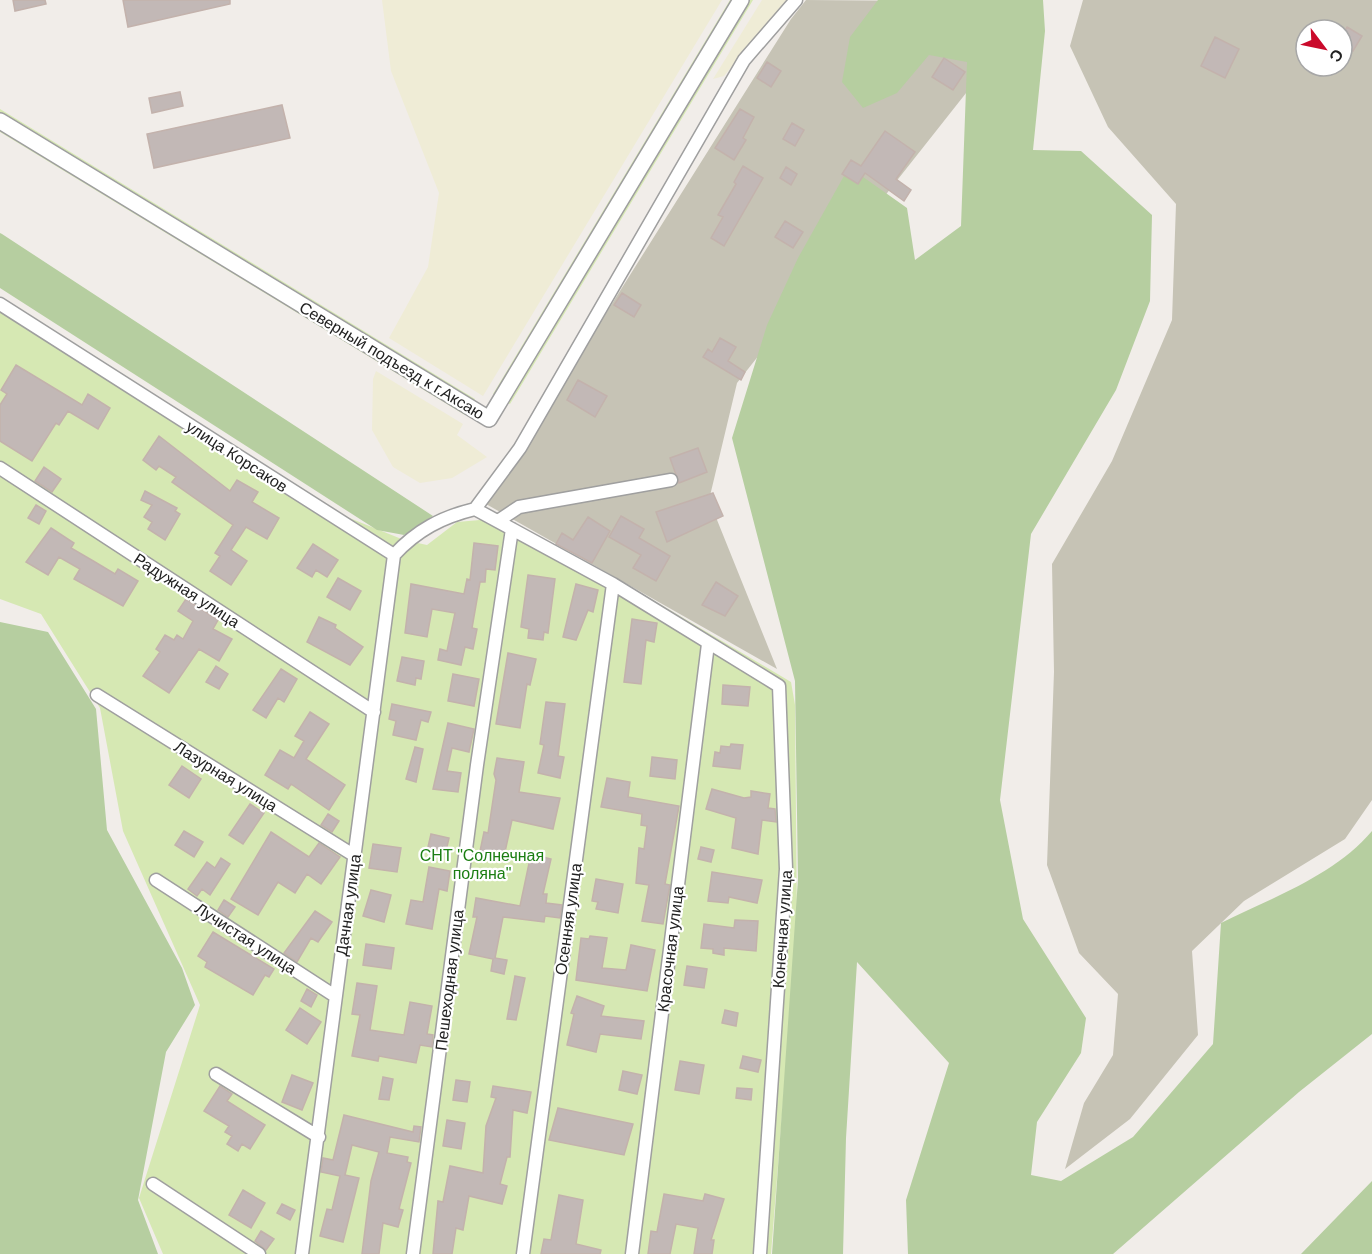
<svg xmlns="http://www.w3.org/2000/svg" width="1372" height="1254" viewBox="0 0 1372 1254" font-family="Arial,sans-serif">
<style>
.construction{fill:#c6c3b5;fill-rule:evenodd}
.farmland{fill:#efecd6}
.grass{fill:#d6e8b3}
.forest{fill:#b6cea0}
.building{fill:#c2b8b6;stroke:#c3b2ac;stroke-width:1.5}
.lines{fill:none;stroke-linecap:round;stroke-linejoin:round}
.minor-casing{stroke:#9f9f9f;stroke-width:15}
.tertiary-casing{stroke:#9f9f9f;stroke-width:18}
.minor{stroke:#fff;stroke-width:12}
.tertiary{stroke:#fff;stroke-width:15}
.labels{text-anchor:middle;stroke-width:4.5;stroke-linejoin:round;paint-order:stroke}
.street-label{font-size:16px;fill:#222;stroke:#fff}
.park-label{font-size:16px;fill:#1b7e12;stroke:#fff}
</style>
<rect width="100%" height="100%" fill="#f1ede9"/>
<path class="construction" d="M806,0l232,2 -301,381 -28,117 68,169 -291,-165 305,-485z
M1083,0h289v800l-27,39 -101,62 -52,50 6,84 -68,84 -65,50 19,-66 29,-48 5,-61 -39,-41 -32,-88 7,-193 -2,-108 60,-103 60,-141 4,-116 -68,-77 -38,-81zM1306,30h36v36h-36z"/>
<path class="farmland" d="M382,0h340l-239,396 -94,-58 39,-71 11,-74 -48,-122z
M762,0h25l-63,76 -11,3z
M376,371l87,53 -6,11 30,22 -35,21 -32,5 -27,-16 -21,-37 1,-51z"/>
<path class="grass" d="M730,0h4l-237,396 -4,-2z
M748,0h5l-243,404 -3,-2z
M0,109l475,290 -2,3 -473,-288z
M0,127l467,285 -2,3 -465,-283z
M0,297l347,220 57,23 23,5 30,-23 46,-4 128,69 160,95 4,23 2,221 -26,328h-608l-24,-56 61,-193 -77,-174 -23,-123 -59,-94 -41,-15z"/>
<path class="forest" d="M878,0h165l2,31 -12,119 48,1 71,64 -2,86 -34,89 -85,144 -31,266 23,119 63,99 -5,35 -44,69 -6,53 30,6 72,-44 80,-93 8,-121c51,-25 114,-48 151,-92v203l-73,58 -186,162h-205l-2,-54 43,-137 -92,-101 -11,176 -3,116h-71l26,-375 -3,-198 -63,-243 35,-113 31,-67 51,-91 58,41 8,52 46,-34 6,-164 -38,-7 -32,38 -34,15 -21,-26 8,-45z
M0,233l2,1 431,282 -29,19 -27,-5 -377,-242z
M0,622l48,10 48,77 11,121 75,138 13,37 -29,47 -28,148 20,54h-158z
M1372,1181v73h-71z"/>
<path class="building" d="M13,0h32l1,4 -31,7z
M123,0h107v4l-102,23z
M1347,27l15,9 -9,15 -11,-6v-8z
M1215,37l24,12 -14,29 -24,-12z
M944,58l21,14 -12,18 -21,-13z
M767,62l14,9 -10,16 -14,-9z
M180,92l3,14 -31,7 -3,-15z
M282,105l8,33 -136,30 -7,-34z
M740,109l14,8 -11,21 3,2 -12,20 -19,-12z
M792,123l12,7 -9,16 -12,-7z
M885,131l30,21 -19,27 15,11 -7,11 -39,-28 -7,11 -16,-10 9,-14 10,6z
M743,166l20,12 -39,68 -13,-8 12,-21 -5,-2 18,-31 -2,-2z
M786,167l11,7 -6,11 -11,-7z
M785,221l18,11 -10,16 -18,-11z
M622,293l19,12 -7,12 -20,-12z
M720,338l16,9 -8,14 17,11 -4,8 -38,-23 5,-8 4,3z
M16,365l66,40 6,-11 22,14 -12,21 -30,-18 -9,14 -3,-2 -24,38 -32,-20v-36l7,-11 -6,-4z
M578,380l29,16 -12,21 -28,-17z
M159,436l71,55 7,-11 21,12 -6,10 27,16 -12,21 -21,-12 -15,23 16,11 -16,24 -21,-14 10,-15 -5,-3 18,-28 -61,-43 4,-5 -17,-11 -3,4 -13,-10z
M698,448l9,24 -28,11 -9,-25z
M44,467l17,12 -9,13 -17,-11z
M145,491l32,17 -2,3 5,3 -15,26 -17,-11 4,-7 -8,-5 8,-12 -11,-5z
M713,493l10,23 -56,26 -11,-30z
M36,505l10,6 -7,13 -11,-6z
M621,516l23,13 -5,9 31,18 -14,25 -23,-13 8,-13 -32,-18z
M588,517l22,14 -18,32 -36,-19 6,-11 11,7z
M51,528l23,15 -3,5 24,14 20,12 3,-5 20,12 -15,25 -49,-27 6,-10 -21,-12 -11,18 -22,-13z
M474,543l24,3 -3,24 -9,-1 -1,13h-5l-8,46 5,1 -4,20 -8,-2 -4,18 -23,-5 2,-11 7,2 8,-38 -23,-4 -5,28 -22,-4 6,-49 53,10 3,-15 3,1z
M313,544l25,16 -11,17 -11,-7 -4,7 -15,-9z
M528,575l27,4 -7,54 -4,-1 -1,8 -15,-2 1,-9 -8,-2z
M338,578l23,13 -11,19 -23,-13z
M716,582l22,14 -13,20 -23,-11z
M576,584l22,6 -5,22 -5,-2 -12,30 -13,-3z
M186,599l32,21 -5,9 19,10 -13,22 -20,-12 -30,44 -26,-17 17,-24 -4,-3 9,-14 9,5 3,-5 6,4 10,-18 -15,-10z
M319,617l17,8 -1,3 28,19 -13,18 -43,-23z
M632,619l25,4 -3,19 -8,-2 -5,44 -17,-2z
M508,653l28,6 -6,26 -3,-1 -7,44 -24,-4z
M402,657l22,4 -3,18 -5,-1 -1,7 -18,-4z
M216,666l12,8 -9,15 -13,-7z
M281,669l16,10 -13,23 -6,-4 -12,20 -13,-8z
M453,674l26,5 -5,27 -26,-5z
M723,685l27,2 -2,19 -26,-2z
M546,702l19,2 -7,52 6,1 -4,21 -22,-5 6,-28 -4,-1z
M392,704l39,8 -3,10 -7,-2 -5,20 -23,-5 3,-14 -7,-2z
M310,712l19,12 -23,35 39,26 -16,25 -38,-26 -3,5 -23,-14 15,-25 14,8 10,-17 -9,-5z
M448,723l26,6 -5,23 -17,-4 -5,23 14,2 -3,19 -25,-3z
M731,744l12,1 -3,24 -27,-3 2,-14 5,1 1,-7 9,1z
M415,747l8,2 -7,33 -10,-3z
M652,757l25,3 -2,19 -25,-3z
M497,758l27,4 -5,30 41,6 -7,31 -41,-9 -9,41 -24,-5 5,-24 4,1 8,-53 -2,-6z
M182,766l19,13 -12,19 -20,-13z
M607,778l23,4 -2,15 51,9 -14,78 5,1 -7,39 -21,-3 7,-36 -13,-2 3,-35 5,1 3,-23 -6,-1 1,-11 -41,-7z
M712,789l32,9 7,-1v-6l19,3 -2,14 7,1 1,13 -14,-2 -4,34 -26,-6 4,-30 -30,-9z
M250,804l14,9 -21,31 -14,-9z
M328,814l11,7 -7,11 -11,-7z
M184,831l19,11 -9,15 -19,-12z
M271,832l38,25 10,-14 21,14 -19,27 -14,-10 -12,19 -17,-11 -20,33 -27,-16z
M431,834l18,4 -3,13 -18,-4z
M373,844l28,4 -4,24 -28,-4z
M701,847l13,3 -3,12 -13,-3z
M531,854l20,5 -8,35h4l-1,9 16,2 -2,13 -15,-2 -1,6 -41,-5 -8,41 12,2 -3,14 -13,-3 2,-12 -24,-5 8,-37h-4l3,-19 44,8z
M221,858l9,6 -20,31 -8,-6 -5,7 -9,-7 19,-27 8,6z
M429,867l21,4 -3,20 -8,-2 -7,40 -26,-5 5,-24 12,2z
M712,872l50,8 -5,23 -28,-6 -1,6 -20,-2z
M596,879l27,5 -5,29 -22,-4 2,-7 -6,-1z
M371,890l20,5 -7,27 -21,-6z
M224,900l11,7 -7,10 -10,-7z
M315,911l17,11 -14,20 -7,-4 -14,24 -13,-9z
M735,920l23,1 -2,30 -32,-3v7l-11,-2v-4l-12,-1 3,-24 30,4z
M213,932l61,37 -5,8 -4,-2 -12,20 -48,-28 2,-5 -9,-6z
M590,936l17,2 -5,30 24,2 5,-25 24,5 -8,41 -71,-11 5,-42 8,1z
M366,944l28,4 -3,21 -28,-4z
M687,966l20,3 -3,19 -20,-3z
M515,976l10,2 -9,42 -9,-1z
M357,983l20,3 -7,44 34,5 6,-33 22,4 -5,28 6,1 -1,12 -12,-2 -4,18 -37,-7 -1,5 -26,-5 8,-41 -8,-1z
M307,989l10,6 -6,12 -10,-6z
M577,996l27,10 -3,10 43,5 -3,18 -41,-5 -4,18 -29,-7 7,-31 -3,-1z
M300,1008l21,14 -14,22 -21,-14z
M725,1010l13,3 -2,13 -14,-3z
M743,1056l18,4 -3,12 -18,-4z
M680,1061l24,4 -5,29 -24,-4z
M623,1071l19,4 -5,19 -18,-4z
M292,1075l21,8 -11,27 -20,-8z
M383,1077l10,2 -4,21 -10,-1z
M456,1080l14,2 -3,20 -14,-2z
M220,1086l12,8 -5,7 38,24 -15,24 -8,-5 -4,7 -11,-7 5,-8 -7,-4 4,-6 -25,-15z
M493,1086l38,6 -4,21 -14,-3 -3,47h-3l-7,27 7,2 -5,18 -33,-8 -6,34 -7,-2 -4,26h-19l5,-53 5,1 7,-36 33,7 3,-47 10,-28 -5,-1z
M737,1088l15,1 -1,11 -15,-2z
M558,1108l75,16 -9,31 -75,-15z
M344,1115l69,17 1,-6 7,1 -2,15 -29,-5 -3,16 21,4 -1,5 4,1 -12,46 4,1 -5,17 -15,-4 -4,31h-17l9,-73 8,-29 -27,-7 -7,30 14,3 -16,64 -23,-6 7,-27 5,1 8,-34 -19,-4 2,-14 10,2z
M447,1120l18,3 -4,26 -18,-3z
M243,1190l22,13 -14,25 -22,-13z
M664,1194l39,7 2,-7 19,5 -13,41h3l-2,14h-18l4,-26 -22,-4 -6,30h-22l3,-23 6,1z
M559,1195l24,5 -7,44 25,6 -1,4h-59l3,-15 7,1z
M282,1204l13,6 -5,10 -13,-7z
M261,1231l13,8 -8,11 -11,-9z"/>
<g class="lines">
<defs>
<path id="minor" d="M0,304l394,251c23,-25 48,-38 81,-46
M0,468l374,244
M475,509l138,75 166,102 7,183 -26,385
M475,509l45,-61 224,-388 52,-60
M498,521l21,-14 152,-27
M97,695l258,161
M156,880l179,116
M216,1074l103,63
M153,1184l106,70
M302,1254l92,-699
M413,1254l64,-489 35,-236
M523,1254l90,-670
M632,1254l76,-610"/>
<path id="tertiary" d="M0,121l489,298 252,-419"/>
</defs>
<use href="#minor" class="minor-casing"/>
<use href="#tertiary" class="tertiary-casing"/>
<use href="#minor" class="minor"/>
<use href="#tertiary" class="tertiary"/>
</g>
<g class="labels">
<g class="street-label">
<text transform="translate(392 360) rotate(31)" y="6">Северный подъезд к г.Аксаю</text>
<text transform="translate(237 456) rotate(33)" y="6">улица Корсаков</text>
<text transform="translate(187 590) rotate(33)" y="6">Радужная улица</text>
<text transform="translate(226 776) rotate(32)" y="6">Лазурная улица</text>
<text transform="translate(348 905) rotate(-82)" y="6">Дачная улица</text>
<text transform="translate(568 919) rotate(-82)" y="6">Осенняя улица</text>
<text transform="translate(782 929) rotate(-86)" y="6">Конечная улица</text>
<text transform="translate(246 938) rotate(33)" y="6">Лучистая улица</text>
<text transform="translate(670 949) rotate(-83)" y="6">Красочная улица</text>
<text transform="translate(449 980) rotate(-83)" y="6">Пешеходная улица</text>
</g>
<g class="park-label">
<text x="482" y="861">СНТ "Солнечная<tspan x="482" dy="18">поляна"</tspan></text>
</g>
</g>
<g transform="translate(1324 48) rotate(122)"><circle r="28" fill="#ffffff" stroke="#a7a7a7" stroke-width="1.5"/>
<path d="M0-4.5L10 22L0 15L-10 22Z" fill="#ca0a2b"/>
<text y="-9" font-size="16" font-weight="bold" text-anchor="middle" fill="#222222">С</text>
</g>
</svg>
